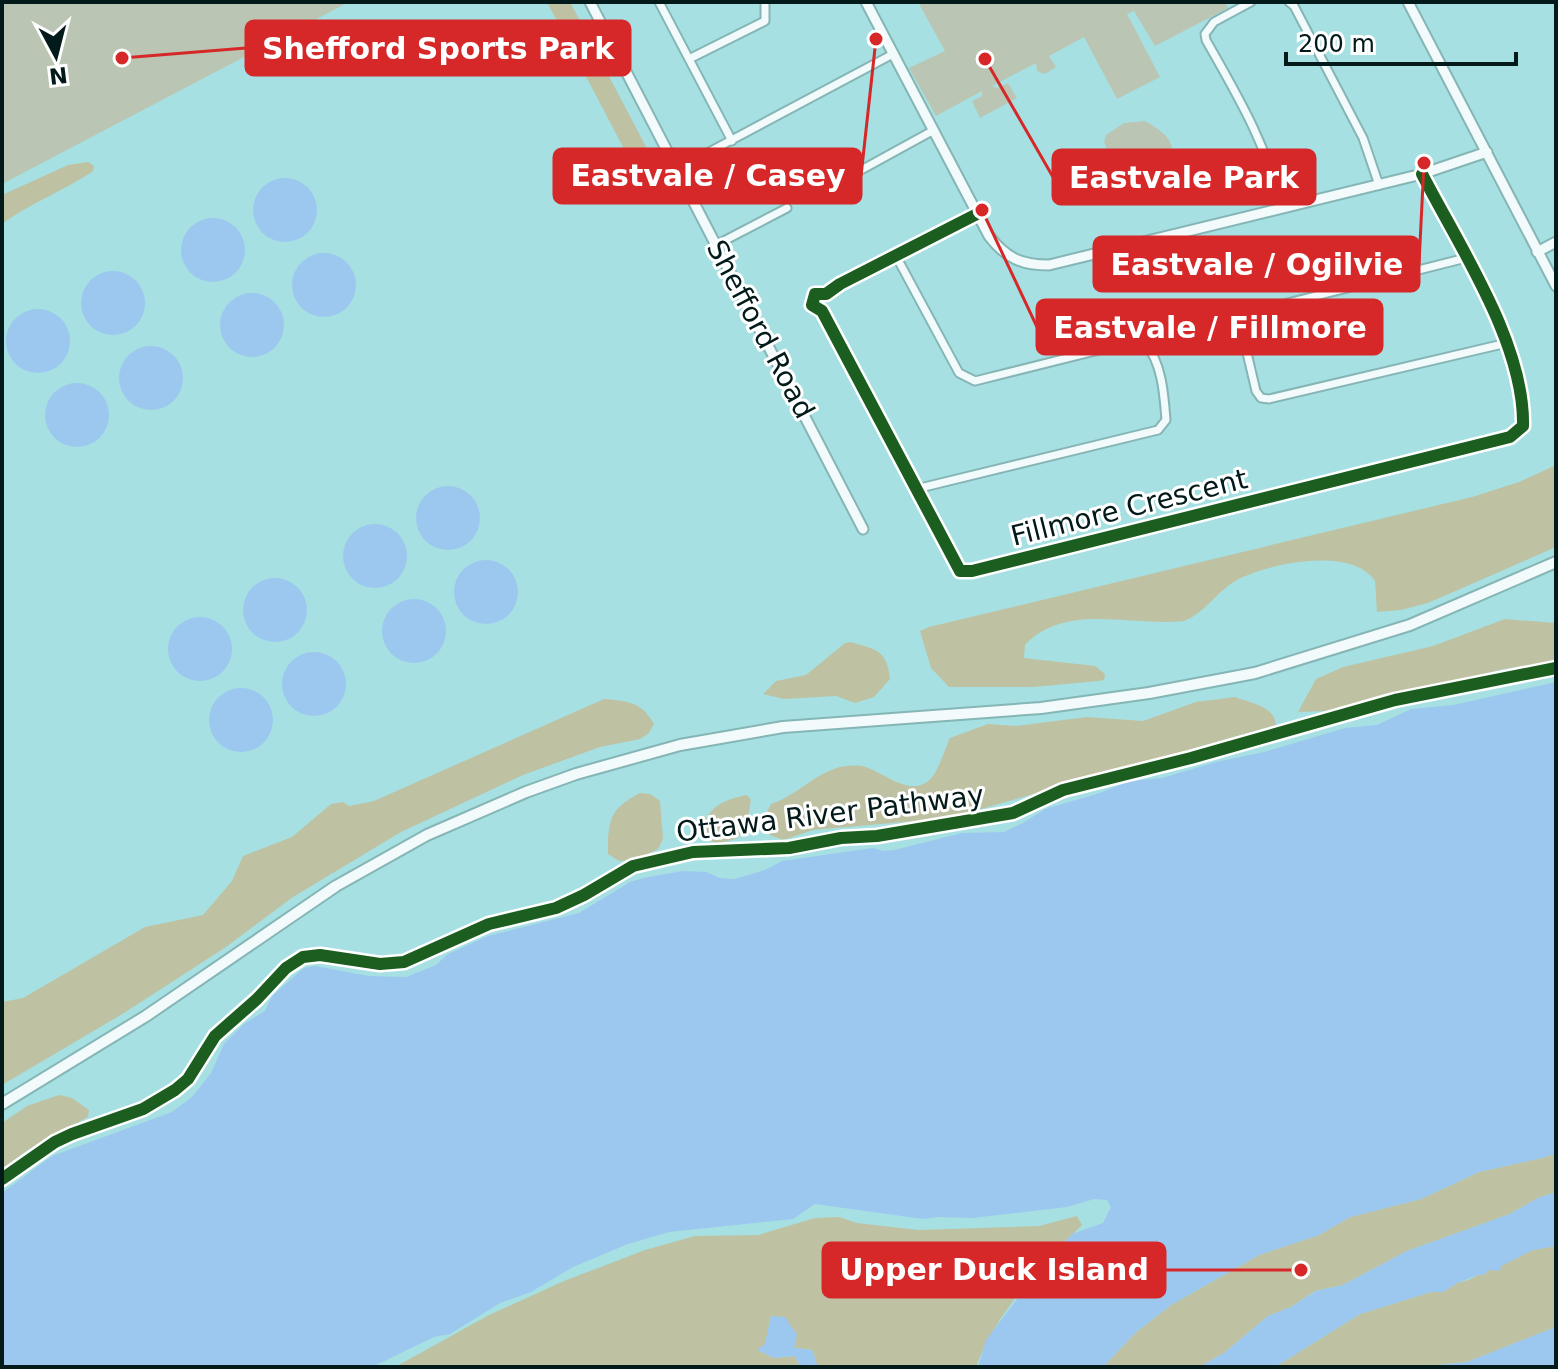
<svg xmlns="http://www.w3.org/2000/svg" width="1558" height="1369" viewBox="0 0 1558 1369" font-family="'DejaVu Sans',sans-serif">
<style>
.green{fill:#bac6b3}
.forest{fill:#bec2a3}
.water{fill:#9cc8ef}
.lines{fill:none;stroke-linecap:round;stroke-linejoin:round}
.street-casing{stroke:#85b5b5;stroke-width:11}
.secondary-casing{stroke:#85b5b5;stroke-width:13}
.primary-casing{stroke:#85b5b5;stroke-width:14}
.street{stroke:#f2fafb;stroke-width:7}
.secondary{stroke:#f2fafb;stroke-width:9}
.primary{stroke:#f2fafb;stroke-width:10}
.cycleway-casing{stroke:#fff;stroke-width:17}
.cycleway{stroke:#1b5e20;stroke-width:12}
.labels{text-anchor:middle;stroke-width:6;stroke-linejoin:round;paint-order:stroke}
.street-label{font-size:28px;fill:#031a1a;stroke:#fff}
.leader{fill:none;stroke:#d62828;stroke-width:3}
.callout-dot{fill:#d62828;stroke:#fff;stroke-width:3}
.callout{fill:#d62828;stroke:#d62828;stroke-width:3}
.callout-label{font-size:30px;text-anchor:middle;font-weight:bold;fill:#fff}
</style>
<rect width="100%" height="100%" fill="#a6e0e2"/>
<path class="green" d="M2,2h347l-347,182z
M918,2h307l3,6 -73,38 -21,-35 -7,3 33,63 -43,22 -33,-62 -35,19 7,11 -11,7 -8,-3 -1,-8 -44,23 5,2 11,-5 9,15 -37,20 -8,-17 10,-5v-5l-46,25 -27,-48 36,-17z
M1145,121c18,10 35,22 24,44l-39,17 -8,-2 -18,-38 2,-7 18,-12z"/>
<path class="forest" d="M547,2h23l95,181 -3,5 -15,4 -8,-8 -5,-16z
M88,162l6,4 -1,5c-29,20 -63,32 -91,53v-29l66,-30z
M1556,465v82l-128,56 -27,7 -24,2 -2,-31c-23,-35 -106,-18 -138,-1 -20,11 -32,33 -53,41 -53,6 -118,-19 -159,24l-1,13 71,8 10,8 -1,6 -5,1 -66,6h-84l-18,-19 -11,-37 9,-4 543,-130 47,-15z
M1505,619l51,4v38l-52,8 -178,42 -28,1 18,-33 27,-12 90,-21z
M851,642c26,8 36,8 39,37l-16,18 -19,6 -19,-7 -52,3 -21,-5 13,-13 30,-6 39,-32z
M1235,697c15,6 40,9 41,28l-327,93 -136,12 -30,10 -13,-5 -2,-25 3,-6c25,-8 42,-29 66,-36 6,-2 18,-3 25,-2 22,5 53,38 73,7 6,-11 10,-24 15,-35l38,-14 28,2 71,-9 56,4 53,-19z
M604,699c24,2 38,3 50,25l-6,10 -8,5 -40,8 -77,28 -122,57 -108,65 -67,50 -102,66 -122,72v-83l21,-4 122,-71 58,-12 29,-34 11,-25 49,-19 39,-33 12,-2 6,4 25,-5z
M640,793l10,1 10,7 3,38 -5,10 -20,10 -19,2 -11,-7c0,-34 1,-45 32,-61z
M747,795l4,5 -4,23 -9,15 -20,6 -16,-6 -2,-9c11,-23 22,-29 47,-34z
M59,1095l13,3 17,12 -1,7 -59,32 -27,20v-46l25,-17z
M1556,1153v39l-18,6 -28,16 -103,37 -64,34 -28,6 -24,16 -23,9 -44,37 -25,14h-96l32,-34 36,-28 88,-50 60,-20 31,-18 71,-18 58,-27 67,-15z
M1077,1216l5,9c-41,41 -86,87 -106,142h-158l-6,-17 -18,-2 -23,-32 -6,29 -7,5 16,8 21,-2 5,11h-405l94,-52 75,-34 81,-31 50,-14 63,-1 57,-17 24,-1 18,6 62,7 120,-4z
M1556,1246v81l-89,35 -50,5h-142l85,-53 71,-22h12l14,-9 11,-3 64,-30z"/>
<path class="water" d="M253 210a32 32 0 1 1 64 0a32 32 0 1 1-64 0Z
M181 250a32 32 0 1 1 64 0a32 32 0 1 1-64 0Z
M292 285a32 32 0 1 1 64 0a32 32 0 1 1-64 0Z
M81 303a32 32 0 1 1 64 0a32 32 0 1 1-64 0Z
M220 325a32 32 0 1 1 64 0a32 32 0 1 1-64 0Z
M6 341a32 32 0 1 1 64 0a32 32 0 1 1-64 0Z
M119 378a32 32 0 1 1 64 0a32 32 0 1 1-64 0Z
M45 415a32 32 0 1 1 64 0a32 32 0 1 1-64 0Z
M416 518a32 32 0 1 1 64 0a32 32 0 1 1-64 0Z
M343 556a32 32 0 1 1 64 0a32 32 0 1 1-64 0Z
M454 592a32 32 0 1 1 64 0a32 32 0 1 1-64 0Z
M243 610a32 32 0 1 1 64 0a32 32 0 1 1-64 0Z
M382 631a32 32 0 1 1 64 0a32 32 0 1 1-64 0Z
M168 649a32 32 0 1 1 64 0a32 32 0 1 1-64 0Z
M282 684a32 32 0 1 1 64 0a32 32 0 1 1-64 0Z
M1556,682v471l-10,4 -67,15 -58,27 -71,18 -31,18 -60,20 -88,50 -36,28 -32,34h-125l8,-27 59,-78 27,-28 31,-11 8,-16 -4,-7 -13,-1 -27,8 -94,11 -35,-1 -15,2 -108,-15 -22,15 -124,13 -41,12 -55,23 -42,25 -31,11 -50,31 -16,3 -62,30h-370v-174l50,-37 120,-44 21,-16 18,-23 13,-29 20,-20 21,-13 7,-15 32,-28 11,-2 54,10 37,1 30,-12 12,-11 40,-18 91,-23 51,-31 13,-4 40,-7 23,1 14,6 15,1 30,-9 17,-9 91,-13 10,3 11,-1 68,-17 42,-1 19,-9 22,-14 55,-16 29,-12 33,-3 54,-16 48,-10 81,-24 32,-3 34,-16 42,-4z
M209 720a32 32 0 1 1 64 0a32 32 0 1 1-64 0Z
M1556,1192v54l-23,4 -32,16 -1,5 -11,-1 -5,5h-6l-21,8 -14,9h-12l-71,22 -85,53h-76l25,-14 44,-37 23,-9 25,-16 27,-6 64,-34 103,-37 28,-16z
M771,1316l14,1 12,18 -3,13 18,2 6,17h-18l-5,-11 -21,2 -17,-8 8,-6z
M1556,1327v40h-139l50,-5z"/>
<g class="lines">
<defs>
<path id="street" d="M659,2l73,139
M1251,2l-37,20 -9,12 1,6c31,55 62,106 75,168
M1289,2l5,4 69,132 16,47
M689,59l76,-38v-19
M677,169l216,-115
M863,169l71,-39
M977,214l-137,70 -14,10h-11l-3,11 10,6 138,260h12l538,-134 13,-11c2,-82 -64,-180 -101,-252
M716,245l71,-37
M896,256l63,117 16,8 152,-38h18c17,20 19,51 21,77l-8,10 -242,59
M1466,258l-202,51 -7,-1 -13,11 -1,17 13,55 5,7 8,1 238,-56"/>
<path id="secondary" d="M590,2l273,527
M866,2l123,234c17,22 32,29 60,29l373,-91 65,-22
M1408,2l148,284
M1537,252l19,-10"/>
<path id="primary" d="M2,1104l144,-88 190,-130 91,-51 99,-43 50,-18 104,-29 103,-18 258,-19 108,-15 106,-20 155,-48 146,-63"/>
</defs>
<use href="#street" class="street-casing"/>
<use href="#secondary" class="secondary-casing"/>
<use href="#primary" class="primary-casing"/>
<use href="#street" class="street"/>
<use href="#secondary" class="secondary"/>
<use href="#primary" class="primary"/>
<defs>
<path id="cycleway" d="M977,214l-137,70 -14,10h-11l-3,11 10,6 138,260h12l538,-134 13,-11c2,-82 -64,-180 -101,-252
M2,1179l53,-37 17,-8 71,-25 32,-19 13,-11 27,-43 42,-37 29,-31 17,-11 17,-2 60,9 24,-2 85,-38 67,-16 28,-13 49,-29 60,-14 96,-4 52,-10 36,-2 136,-23 50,-23 128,-32 204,-58 161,-32"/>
</defs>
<use href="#cycleway" class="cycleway-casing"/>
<use href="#cycleway" class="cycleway"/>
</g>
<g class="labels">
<g class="street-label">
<text transform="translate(761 329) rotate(62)" y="10">Shefford Road</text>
<text transform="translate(1129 507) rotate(-14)" y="10">Fillmore Crescent</text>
<text transform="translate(830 813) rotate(-7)" y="10">Ottawa River Pathway</text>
</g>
</g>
<path class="leader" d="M122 58L246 48M876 39L861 176M985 59L1053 177M1424 163L1419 264M982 210L1037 327M1301 1270L1165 1270"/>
<g class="callout-dot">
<circle cx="122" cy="58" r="8"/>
<circle cx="876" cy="39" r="8"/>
<circle cx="985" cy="59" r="8"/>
<circle cx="1424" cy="163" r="8"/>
<circle cx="982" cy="210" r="8"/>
<circle cx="1301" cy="1270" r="8"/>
</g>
<g class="callout">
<rect x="246" y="21" width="384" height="54" rx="8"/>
<rect x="554" y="149" width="307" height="54" rx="8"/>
<rect x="1053" y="150" width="262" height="54" rx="8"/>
<rect x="1094" y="237" width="325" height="54" rx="8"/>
<rect x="1037" y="300" width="345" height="54" rx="8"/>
<rect x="823" y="1243" width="342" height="54" rx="8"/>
</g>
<g class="callout-label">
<text x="438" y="59">Shefford Sports Park</text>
<text x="708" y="186">Eastvale / Casey</text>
<text x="1184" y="188">Eastvale Park</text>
<text x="1257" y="275">Eastvale / Ogilvie</text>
<text x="1210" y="338">Eastvale / Fillmore</text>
<text x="994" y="1280">Upper Duck Island</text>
</g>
<rect width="1558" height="1369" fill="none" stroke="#031a1a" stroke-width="8"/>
<g transform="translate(56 56) rotate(173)" stroke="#ffffff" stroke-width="6" paint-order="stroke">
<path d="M0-6L14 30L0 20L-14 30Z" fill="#031a1a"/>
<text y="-12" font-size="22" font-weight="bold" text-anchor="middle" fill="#031a1a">N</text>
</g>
<path d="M1286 52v12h230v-12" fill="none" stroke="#031a1a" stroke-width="4"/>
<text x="1298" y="52" font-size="24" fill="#031a1a" stroke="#ffffff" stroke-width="6" paint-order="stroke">200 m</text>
</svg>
